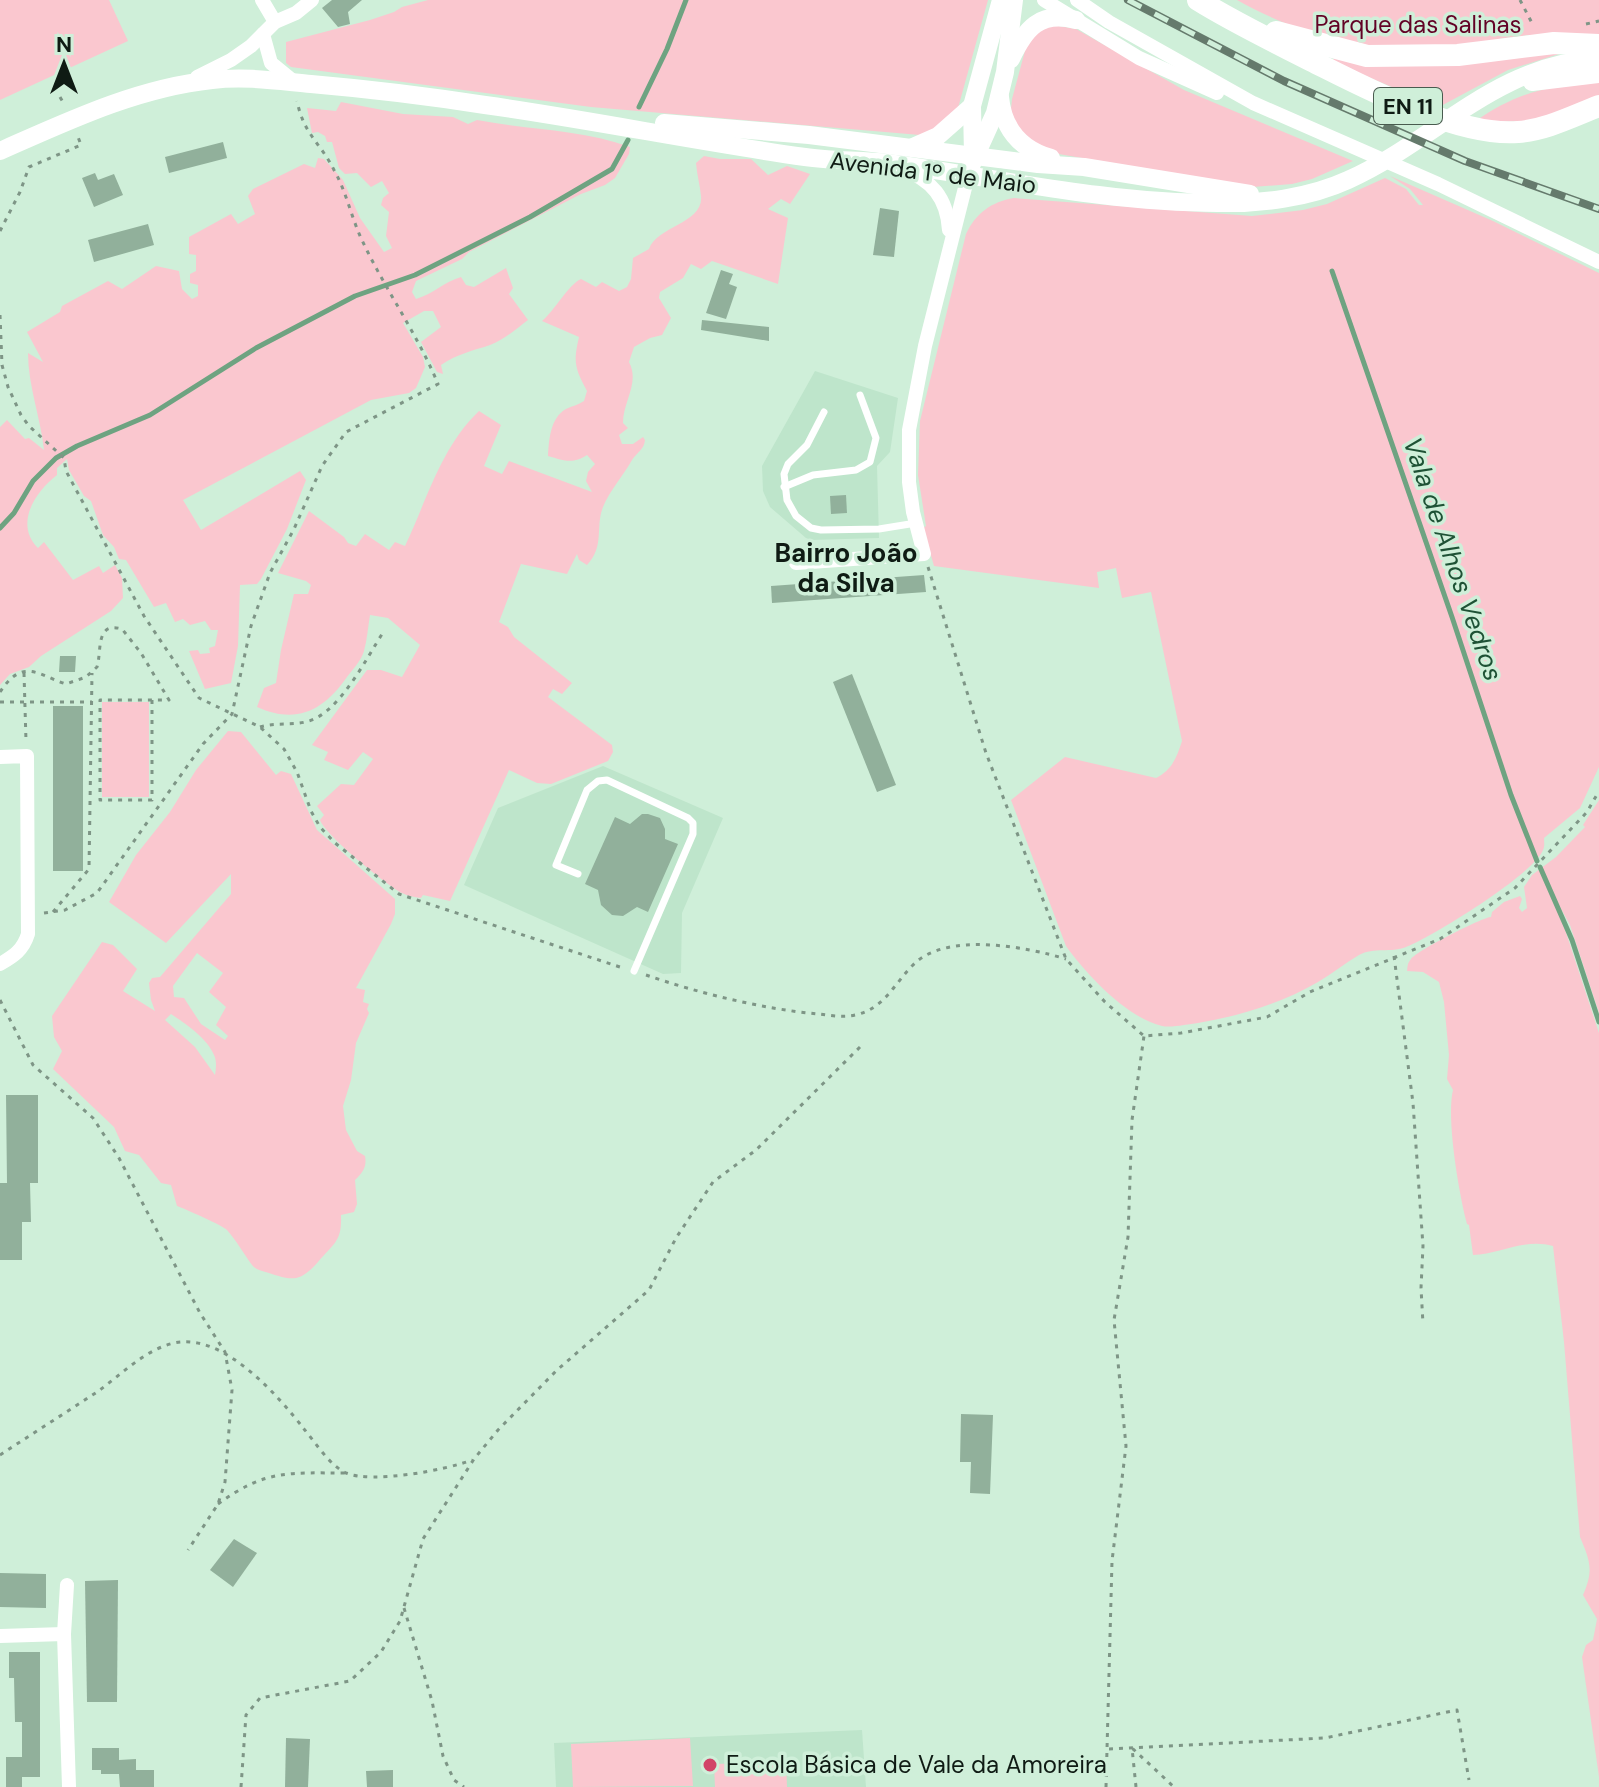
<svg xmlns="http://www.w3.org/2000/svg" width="1599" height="1787" viewBox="0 0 1599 1787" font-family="'DM Sans',sans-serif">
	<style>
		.built { fill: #bee5cb }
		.green { fill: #fac7cf; fill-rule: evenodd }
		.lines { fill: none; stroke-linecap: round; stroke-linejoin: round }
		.stream { stroke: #6ea381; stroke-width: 5 }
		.building { fill: #91b09b }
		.path { stroke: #7e9586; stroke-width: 3; stroke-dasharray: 4 6; stroke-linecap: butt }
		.service { stroke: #fff; stroke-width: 7 }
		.minor { stroke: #fff; stroke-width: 14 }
		.secondary { stroke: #fff; stroke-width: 18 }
		.primary { stroke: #fff; stroke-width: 22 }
		.rail-casing { stroke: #657a6c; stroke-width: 8 }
		.rail { stroke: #cfefd9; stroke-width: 5; stroke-dasharray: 15; stroke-linecap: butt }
		.poi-dot { fill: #d24368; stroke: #cfefd9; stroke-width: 3 }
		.labels { text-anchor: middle; stroke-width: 7; stroke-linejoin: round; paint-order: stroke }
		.shield { fill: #cfefd9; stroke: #495b4f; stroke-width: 2 }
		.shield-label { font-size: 22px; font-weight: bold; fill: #0f1b14 }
		.park-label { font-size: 24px; fill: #620225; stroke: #cfefd9 }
		.street-label { font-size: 24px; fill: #0f1b14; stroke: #cfefd9 }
		.poi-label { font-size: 24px; fill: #0f1b14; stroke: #cfefd9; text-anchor: start }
		.neighbourhood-label { font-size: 26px; font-weight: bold; fill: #0f1b14; stroke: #cfefd9 }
		.water-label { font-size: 26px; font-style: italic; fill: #1e5235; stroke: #cfefd9 }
	</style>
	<rect width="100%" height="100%" fill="#cfefd9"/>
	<!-- built -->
	<g class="built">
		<path d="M815,371L898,398L890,452L877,466L879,538L811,540L806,538L770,507L763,491L762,466Z"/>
		<path d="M603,766L723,818L682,913L681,973L663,974L464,885L498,808Z"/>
		<path d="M862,1730L866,1787H556L554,1743Z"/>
	</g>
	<!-- green -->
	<g class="green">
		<path d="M0,0H109L128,41L0,100Z"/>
		<path d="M428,0H988L958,108L947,123L920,135L591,107L291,67L286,63V42L370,20L394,12L402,7Z"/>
		<path d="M1237,0H1599V36C1577,35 1554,33 1532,35C1499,37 1468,46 1435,49C1365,54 1298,34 1237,0Z"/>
		<path d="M1053,25L1076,29L1184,90L1353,161L1312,179L1292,184L1252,187L1047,152L1016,128L1011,109L1012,99L1026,47L1037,32Z"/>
		<path d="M1562,53L1508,70L1439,107L1333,62L1334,56Z"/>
		<path d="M1599,81V97L1539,121L1474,122C1519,91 1546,87 1599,81Z"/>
		<path d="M341,102L403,114L453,117L468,124L477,120C528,130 581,129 630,147L629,154L615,178L605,185L581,194L469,252L462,259L416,281L412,292L416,299C433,294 444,282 461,277L466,285L474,287L506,268L513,288L509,294L528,320C516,329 504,340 490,345C472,351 457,354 441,365L443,374L437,372L421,342L441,327L433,311H424L403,323L423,357L425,367L416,388L409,393L371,400L183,500L201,530L300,471L306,480L287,529L261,579L257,584L240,585L238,646L231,683L205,689L189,651L198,650L200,654L210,653L209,648L215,646L218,630H211L205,621L190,625L183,619L175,622L166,603L154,607L126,560L119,559L114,547L103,535L91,501L84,496L69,470L67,459L57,468V475C35,492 14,524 38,548L44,542L73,580L99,566L103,573L115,565L122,578L123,598L111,611L41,656L29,667L10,674L0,685V427L7,420L25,439L29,438L44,450C41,419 28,386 28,353L43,362L27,332L60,312L62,306L108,281L122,289L156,266L179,271L182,289L192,299L198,296V285L190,283V274L196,271V255L189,254V237L231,214L238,224L255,214L248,196L253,189L304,164L315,168L318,158L324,159L343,180L360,218L384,252L392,248L386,236L389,212L381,205L383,198L389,193L382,181L371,187L357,173L345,174L339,168L332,142H327L325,136L318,132L312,133L307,108L336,111Z"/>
		<path d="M704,156L720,159H751L768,175L787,166L810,174L790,204L781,199L768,209L788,218L778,284L712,261L701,269L691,264L683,278L660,292L659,298L671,318L662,335L650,338L634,347L629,362C640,383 623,401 623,423L628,428L619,435L622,444H633L643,437L645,440C644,450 637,452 632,460C623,476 610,490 603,507C595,527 605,546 587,565L579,560L577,554L567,574L521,564L499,622L508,627L514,637L572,683L562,694L553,689L548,697L612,745L613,752L608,761L551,784L537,783L509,770L450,901L423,895L421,898C414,897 408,896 402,893C386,885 325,835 320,820L324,815L317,806L341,784L354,785L373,759L363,752L348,770L324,760L328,752L312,745L367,670H381L402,677L420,645L388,618L370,615C368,627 367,640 364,651C361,661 353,669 347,677C324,710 297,725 257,707L264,688L276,683L281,650L294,594H308L311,585L306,581L278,573L309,511L344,537L348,543L356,546L365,534L389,550L395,542L405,546C427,500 441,447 479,411L501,425L484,466L502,474L509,461L592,492L586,481L588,472L595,464L587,455C573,464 565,461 548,456C549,440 550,418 566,409C572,406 578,405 584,401L587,391C575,368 573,363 579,337L542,321C555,310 568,285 581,279L596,287L602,282L619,291L627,287L631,279L633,258L649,249C657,226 704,223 701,196C700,185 697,175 696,163Z"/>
		<path d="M1390,176L1493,221L1599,273V767L1580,808L1544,838C1544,842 1545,846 1543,850C1534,874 1432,937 1406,947C1391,953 1374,947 1359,955C1345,963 1332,974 1318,982C1282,1003 1240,1016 1198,1023C1188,1024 1172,1028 1162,1026C1127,1018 1086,974 1066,946L1011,800L1065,757L1156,778C1172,770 1177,757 1182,741L1151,592L1122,598L1116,568L1097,572L1099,588L934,566L923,528L926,526L918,475L920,421L966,234C976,213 991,202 1014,198L1252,216L1303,210L1327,204L1385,178L1406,189L1419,205H1423L1410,189Z"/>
		<rect x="102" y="702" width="47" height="95"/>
		<path d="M228,731L241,732L276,775L281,771L291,774L317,830L395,899V914L391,924L356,988L365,990L363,1002L369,1004L367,1009L369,1013L356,1043L351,1080L343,1106L346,1130L357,1151L365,1156C367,1167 363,1172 355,1180L357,1204L354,1212L341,1215C342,1242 334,1243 318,1262C300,1282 293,1281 269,1273C262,1271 256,1270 252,1265C244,1254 236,1240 227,1230C224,1226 183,1208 177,1206L171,1185L161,1183L139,1155L125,1151L114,1127L53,1069L62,1051L54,1037L52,1016L102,942L113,945L137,969L123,991L155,1011L151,1000L149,983L152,978L160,977L231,894V874L166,943L109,902L136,855L170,812L196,770ZM197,953L223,973L209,992L226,1007L216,1025L228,1036L225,1040L201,1024L184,998L174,997L173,986ZM171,1014C186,1024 207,1038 214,1055C217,1061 216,1069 215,1075L195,1047L165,1020Z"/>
		<path d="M1599,800V1013L1570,925L1554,896L1599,1033V1777L1582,1657L1586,1645L1593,1640L1597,1619L1583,1595C1594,1570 1590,1561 1580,1537L1564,1342L1553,1246C1525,1238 1500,1254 1473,1255L1469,1225L1467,1224C1459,1194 1446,1118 1453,1090L1447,1079L1449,1055L1444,1002L1439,982L1423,972L1407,971C1408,965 1407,964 1411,959C1418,950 1483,917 1491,917L1492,912L1504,902L1520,896L1522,899L1519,908L1522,912L1527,908L1524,887L1532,875L1556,857L1585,827L1583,825Z"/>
		<path d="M690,1738L693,1786L573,1787L571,1744Z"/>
		<path d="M786,1762L787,1787H715L714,1764Z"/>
	</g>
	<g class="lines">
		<!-- stream -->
		<g class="stream">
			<path d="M639,107L667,49L686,0"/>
			<path d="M1332,271L1452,617L1511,795L1537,861"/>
			<path d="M0,528L14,513L33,481L56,458L77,446L150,415L256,348L355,296L415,275L530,217L612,169L628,140"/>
			<path d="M1540,867L1572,940L1599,1022"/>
		</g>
	</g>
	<!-- building -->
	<g class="building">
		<path d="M332,0H362L348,12L350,24L338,27L322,8Z"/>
		<path d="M223,142L227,158L169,173L165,157Z"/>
		<path d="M95,173L98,180L114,174L123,195L94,207L82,178Z"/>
		<path d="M880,208L899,211L894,257L873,255Z"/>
		<path d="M148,224L154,245L94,262L88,240Z"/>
		<path d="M721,270L733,274L729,284L737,287L726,319L706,313Z"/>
		<path d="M702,320L769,327V341L701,330Z"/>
		<path d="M846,495L847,513L831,514L830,496Z"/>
		<path d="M924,575L926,592L772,603L771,586Z"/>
		<path d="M60,656H76L75,672H59Z"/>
		<path d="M852,674L896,785L877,792L833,682Z"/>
		<rect x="53" y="706" width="30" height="165"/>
		<path d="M642,814H648L660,818L665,829V839L678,844L648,912L637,907L623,916L612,915L601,905L598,890L585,884L615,817L630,824Z"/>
		<path d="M6,1095H38V1183H30L31,1222H22V1260H0V1183H7Z"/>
		<path d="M961,1414L993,1415L990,1494L970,1493L971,1462H960Z"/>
		<path d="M234,1539L257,1553L233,1587L210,1570Z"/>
		<path d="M0,1573L46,1574V1608L0,1607Z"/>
		<path d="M118,1580L117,1702H87L85,1581Z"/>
		<path d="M9,1652H40V1777H22V1787H6V1757H22V1722H15L14,1678H9Z"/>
		<path d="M286,1738L310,1739L308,1787H285Z"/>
		<path d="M92,1748H119V1760L136,1759V1770H154V1787H120L119,1774H101V1770H92Z"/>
		<path d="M393,1770V1787H367L366,1771Z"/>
	</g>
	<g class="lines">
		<!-- path -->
		<g class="path">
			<path d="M1520,0L1533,25"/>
			<path d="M1586,24L1599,21"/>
			<path d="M60,97L64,104"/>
			<path d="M0,231L20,192L29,167L81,145L78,137"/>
			<path d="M0,315L2,365L8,387L21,415L29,426L64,458L66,471L144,616L199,698L260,727L284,749L297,772L311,811L320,827L335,843L399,894L623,968"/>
			<path d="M928,567L986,753L1066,959L1105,1002L1144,1036L1181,1033L1267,1017L1310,992L1440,939L1515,888L1587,812L1599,791"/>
			<path d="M24,673L26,741"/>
			<path d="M0,692C23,657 38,675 66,684L86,677L97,667C102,651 95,621 122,629L141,653L169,700H100V800H152V700"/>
			<path d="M0,702H92"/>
			<path d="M260,727C276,722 293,726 309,721C340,712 367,657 384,631"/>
			<path d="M53,912L89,869L92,673"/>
			<path d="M44,913L65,910L97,893L203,744L232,714L251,626L270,573L294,529L322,466L346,432L438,384C417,333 384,288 361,238C351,216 346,191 334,170C320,142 304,135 297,101"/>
			<path d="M1394,956L1413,1103L1423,1246L1421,1288L1423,1324"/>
			<path d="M646,975C698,993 763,1009 818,1014C830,1015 843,1018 855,1015C884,1009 894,984 913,965C946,931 1027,947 1066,959"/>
			<path d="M0,1000L33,1065L93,1118L119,1158L200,1313L225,1352L232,1390L225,1482L218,1504L188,1550"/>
			<path d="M0,1455C32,1434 65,1413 97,1392C121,1375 144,1350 174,1343C222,1332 277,1394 304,1429C316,1443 329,1465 346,1473C372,1484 446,1470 472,1460"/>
			<path d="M218,1504C266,1469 289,1473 346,1473"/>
			<path d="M404,1608L432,1701L443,1756L454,1780L464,1787"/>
			<path d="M1109,1749L1325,1738L1457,1710L1469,1780"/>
			<path d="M241,1787L246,1715L260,1698L350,1681L381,1652L400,1621L423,1539L474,1459L498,1430L556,1371L649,1290L676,1238L713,1182L756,1150L860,1047"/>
			<path d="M1106,1787L1112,1561L1126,1446L1114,1320L1128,1237L1132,1120L1144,1036"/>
			<path d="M1136,1787L1132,1748L1174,1787"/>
		</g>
		<!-- service -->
		<g class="service">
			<path d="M824,412L807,445L788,464L784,474L787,500L796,516L811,528L821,530L879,529L916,523"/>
			<path d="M784,487L813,475L856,470L870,462L876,438L860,395"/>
			<path d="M578,874L556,865L587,790L598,781L607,780L688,818L693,823V834L634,971"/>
		</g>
		<!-- minor -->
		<g class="minor">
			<path d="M262,0L275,22"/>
			<path d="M1044,0L1139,58L1217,93"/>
			<path d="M1077,0L1109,22L1253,103L1438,184L1599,262"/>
			<path d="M263,34L271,63L293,81"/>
			<path d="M197,77L231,60L251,46L275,22L296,13L312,0"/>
			<path d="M902,169C932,180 947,198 949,230"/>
			<path d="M796,563L924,554L913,512L909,482V430L925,346L968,176"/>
			<path d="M0,757L27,756L28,934C23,950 14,956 0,964"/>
			<path d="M64,1634L67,1585"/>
			<path d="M0,1636L64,1634L69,1787"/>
		</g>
		<!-- secondary -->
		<g class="secondary">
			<path d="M1011,59C1025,29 1040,10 1076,20"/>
			<path d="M1532,82L1599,74"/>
			<path d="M1000,97C1003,129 1020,149 1051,158"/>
			<path d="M664,123L809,135L1038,164L1084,167L1250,194"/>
			<path d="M913,147L938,136L972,106"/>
			<path d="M0,151C68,121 137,88 212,80C245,76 278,81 311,84C369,89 427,96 485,105C592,120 698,142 805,157C832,161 860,160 888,163C997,178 1107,203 1218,203C1260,204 1309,198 1348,180C1435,141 1497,63 1599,59"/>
			<path d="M973,155L972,106L1001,0"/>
			<path d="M971,166L995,113L1005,72L1014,0"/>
		</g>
		<!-- primary -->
		<g class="primary">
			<path d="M1198,0C1235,23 1273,41 1312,61C1364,87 1458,137 1518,132C1546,130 1573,116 1599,106"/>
			<path d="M1276,32L1367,56L1458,55L1554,43L1599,45"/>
		</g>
		<!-- rail casing -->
		<g class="rail-casing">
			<path id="rail" d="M1128,0L1284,81L1465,161L1599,209"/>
		</g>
		<!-- rail -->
		<use href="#rail" class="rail"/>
	</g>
	<!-- markers -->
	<circle class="poi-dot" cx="710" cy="1765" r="8"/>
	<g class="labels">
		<!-- shield labels -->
		<rect class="shield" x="1374" y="88" width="68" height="36" rx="6"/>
		<g class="shield-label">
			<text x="1408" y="114">EN 11</text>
		</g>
		<!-- park labels -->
		<g class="park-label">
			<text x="1418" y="33">Parque das Salinas</text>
		</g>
		<!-- street labels -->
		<g class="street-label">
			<text transform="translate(933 173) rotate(7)" y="8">Avenida 1º de Maio</text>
		</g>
		<!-- poi labels -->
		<g class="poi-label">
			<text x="726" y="1773">Escola Básica de Vale da Amoreira</text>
		</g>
		<!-- neighbourhood labels -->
		<g class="neighbourhood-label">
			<text x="846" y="562">Bairro João<tspan x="846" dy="30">da Silva</tspan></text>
		</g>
		<!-- water labels -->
		<g class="water-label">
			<text transform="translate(1453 559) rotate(71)" y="9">Vala de Alhos Vedros</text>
		</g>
	</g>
	<!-- north arrow -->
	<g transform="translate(64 64)" stroke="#cfefd9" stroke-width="6" paint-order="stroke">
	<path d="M0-6L14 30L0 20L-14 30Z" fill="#0f1b14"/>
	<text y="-12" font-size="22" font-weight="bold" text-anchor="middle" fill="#0f1b14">N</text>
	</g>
</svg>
